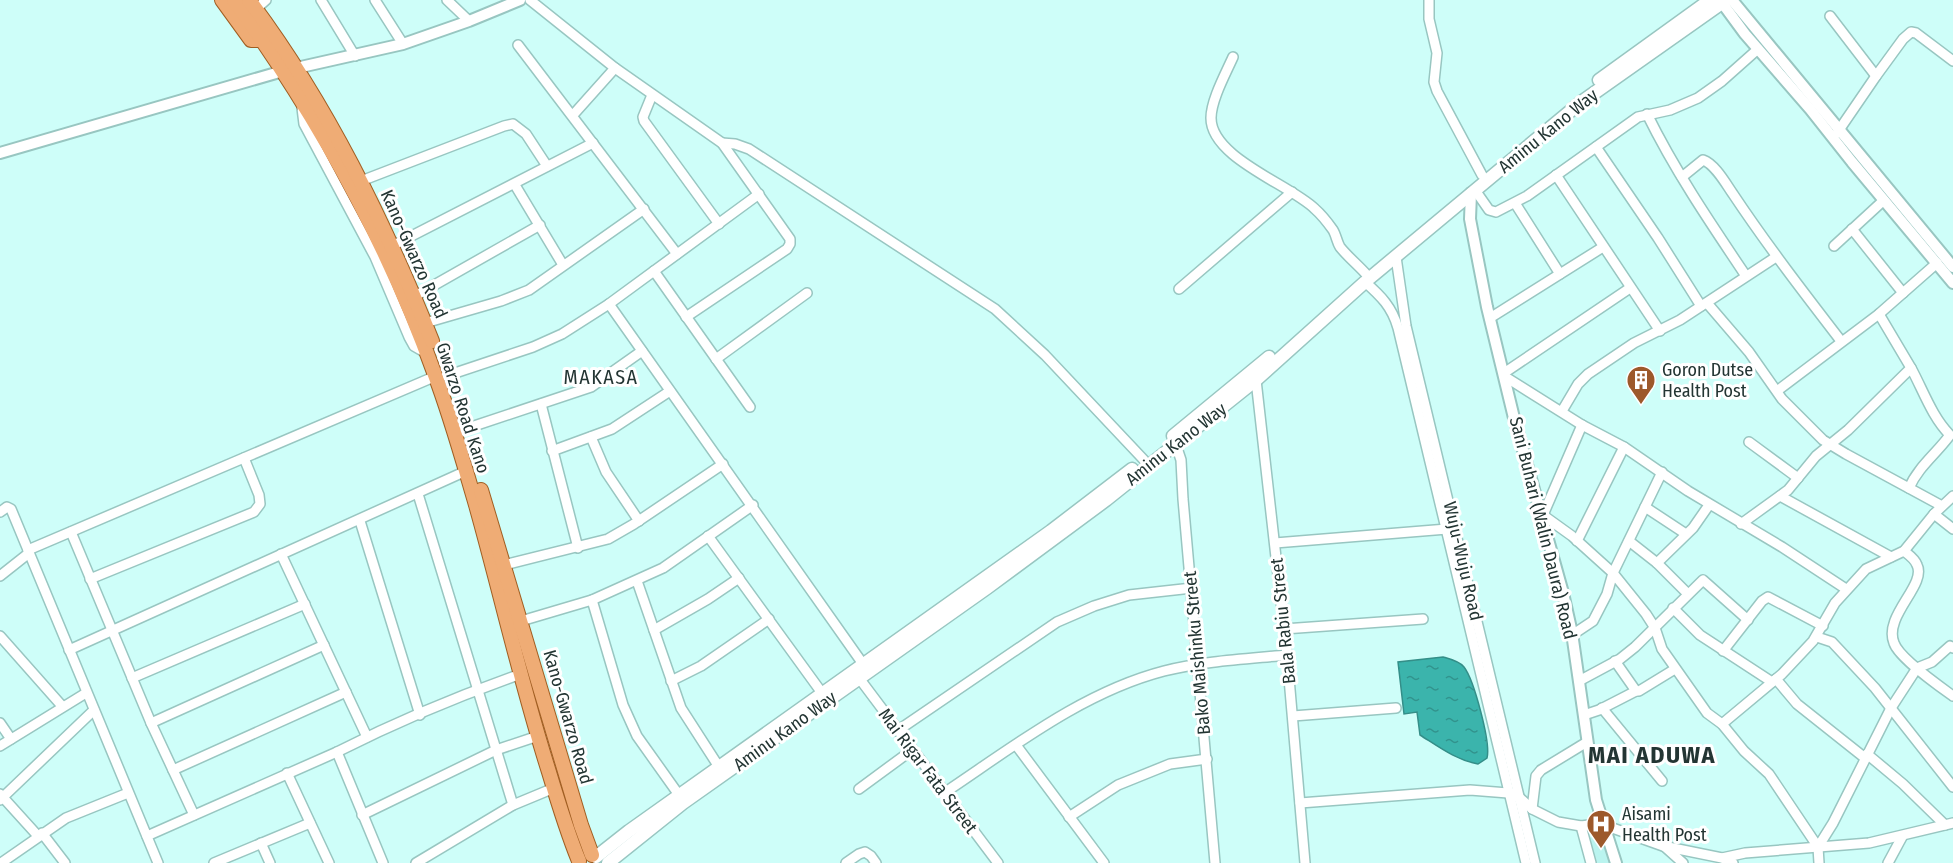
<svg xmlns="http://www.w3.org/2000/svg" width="1953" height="863" viewBox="0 0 1953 863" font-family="'Fira Sans Condensed',sans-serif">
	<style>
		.built { fill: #baf4ef }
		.water { fill: url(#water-ripples); stroke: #348e88; stroke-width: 1.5 }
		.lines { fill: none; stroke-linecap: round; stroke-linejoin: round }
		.minor-casing { stroke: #98c6c1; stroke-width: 12 }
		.tertiary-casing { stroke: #98c6c1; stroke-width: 14 }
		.secondary-casing { stroke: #98c6c1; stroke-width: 15 }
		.primary-casing { stroke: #a05e22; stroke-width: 16 }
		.minor { stroke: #fff; stroke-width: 9 }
		.tertiary { stroke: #fff; stroke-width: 10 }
		.secondary { stroke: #fff; stroke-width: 12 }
		.primary { stroke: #efac75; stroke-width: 14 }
		.labels { text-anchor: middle; stroke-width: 6; stroke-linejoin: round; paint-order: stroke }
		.street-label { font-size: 18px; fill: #233533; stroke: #fff }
		.poi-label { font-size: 18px; fill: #233533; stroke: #fff; text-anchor: start }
		.neighbourhood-label { font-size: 20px; letter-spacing: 1.5px; fill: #233533; stroke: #fff }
		.district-label { font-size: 24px; font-weight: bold; letter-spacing: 1.5px; fill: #233533; stroke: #fff }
	</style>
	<defs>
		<pattern id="water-ripples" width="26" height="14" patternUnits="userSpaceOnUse" patternTransform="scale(1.5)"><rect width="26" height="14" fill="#3bb4ac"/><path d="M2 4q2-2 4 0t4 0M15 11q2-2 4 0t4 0" fill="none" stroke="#31938d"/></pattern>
	</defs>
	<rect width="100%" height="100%" fill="#cefef9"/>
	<!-- built -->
	<path class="built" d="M1605,835L1614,863H1595L1588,838Z"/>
	<!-- water -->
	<path class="water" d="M1443,657C1450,659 1459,661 1464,667C1474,680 1491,743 1487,758L1478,764C1456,760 1439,747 1420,735L1417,712L1404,714L1398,662Z"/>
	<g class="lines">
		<!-- minor casing -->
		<g class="minor-casing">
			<g id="minor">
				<path d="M321,0L355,56"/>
				<path d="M375,0L403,44"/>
				<path d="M447,0L469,21"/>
				<path d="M530,0L615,68L722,143L790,239V244L787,249L686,317"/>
				<path d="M1429,0V19L1437,53L1434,82L1437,91L1482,175"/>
				<path d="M256,9L266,0"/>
				<path d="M1830,16L1876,76"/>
				<path d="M518,45L677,254"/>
				<path d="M1233,57C1226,73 1211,100 1211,118C1211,158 1291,185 1315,209C1322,215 1328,223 1333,230C1336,235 1337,242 1340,247C1348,257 1358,265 1366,274"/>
				<path d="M652,95L643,117L644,121L719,224"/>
				<path d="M302,108L304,124L375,257L409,337L414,346L428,354"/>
				<path d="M1647,114C1675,171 1711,224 1746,276"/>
				<path d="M573,115L615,68"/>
				<path d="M1837,133L1876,76L1903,39L1911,32L1916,33L1953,61"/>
				<path d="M722,143L735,144L749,149L995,309L1045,355L1144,460"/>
				<path d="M1596,147L1658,238L1701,306"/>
				<path d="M1556,175L1660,331"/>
				<path d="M1682,177L1703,160C1715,164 1726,184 1733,194C1767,245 1804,293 1841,341"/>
				<path d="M361,181L504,126L513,124L526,134L547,166"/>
				<path d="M515,185L563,265"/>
				<path d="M1475,190L1489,210L1496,212L1527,196L1638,117L1670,110L1698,98L1722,81L1758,49"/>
				<path d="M1515,203L1560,274"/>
				<path d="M1852,229L1903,293"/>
				<path d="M392,246L593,143"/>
				<path d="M1834,246L1884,200"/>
				<path d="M1396,257L1406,326L1535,863"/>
				<path d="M654,271L750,407"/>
				<path d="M1365,282C1381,296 1392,307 1398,328L1526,863"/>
				<path d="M1179,289L1292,192"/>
				<path d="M415,296L540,225"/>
				<path d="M1707,303L1749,352L1782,399L1823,440L1846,454L1942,506"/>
				<path d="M609,304L863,664"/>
				<path d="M1490,318L1603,247"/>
				<path d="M425,323L501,301L529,290L644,209"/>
				<path d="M716,359L807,293"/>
				<path d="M1504,373L1630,288"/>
				<path d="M446,376L533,347L562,334L609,304L759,194"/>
				<path d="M1504,376L1582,425L1624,447L1688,491L1782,547L1846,589"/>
				<path d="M1256,380L1287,655L1305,863"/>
				<path d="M1777,391L1879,314L1937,263"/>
				<path d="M541,404L578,548"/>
				<path d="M1562,411L1578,384L1588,374L1634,343L1680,320L1776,257"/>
				<path d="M462,430L591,387L642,351"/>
				<path d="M591,437L606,472L639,521"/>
				<path d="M1749,442L1798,478"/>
				<path d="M1176,445L1181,460L1183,499L1215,863"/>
				<path d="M552,451L612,429L670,391"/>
				<path d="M1909,488C1918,467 1937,453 1950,435C1932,417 1923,390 1911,368"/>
				<path d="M418,494L513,805"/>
				<path d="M1780,496L1891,557"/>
				<path d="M1645,507L1686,534"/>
				<path d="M0,512L7,507L11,509L158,863"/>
				<path d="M1540,513L1572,536L1613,573L1646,614L1655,628L1662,649L1707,713L1722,724L1744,751L1769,774L1818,847"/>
				<path d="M1934,514L1953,529"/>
				<path d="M1543,515L1582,425"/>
				<path d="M360,521L420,715"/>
				<path d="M1741,524L1788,490L1816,456L1848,430L1911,368L1879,314"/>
				<path d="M71,532L151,723L194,815"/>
				<path d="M708,536L822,693"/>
				<path d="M1577,541L1624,447"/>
				<path d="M1629,541L1657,563L1688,594"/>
				<path d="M1275,543L1447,529"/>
				<path d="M28,550L436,376"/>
				<path d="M1904,551C1909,555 1915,559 1917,565C1927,585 1883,616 1894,643C1899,658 1939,686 1953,696"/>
				<path d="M281,554L367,737"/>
				<path d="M1657,563L1693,528L1709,505"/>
				<path d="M504,565L608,539L634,524L723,464"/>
				<path d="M0,576L29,553"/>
				<path d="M90,579L254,512L260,504L259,495L244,458"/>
				<path d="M637,581L681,708L719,767"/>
				<path d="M592,600L623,705L637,736L679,795"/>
				<path d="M1673,608L1700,635L1772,682"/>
				<path d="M521,621L592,600L663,568L753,505"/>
				<path d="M1284,629L1423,619"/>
				<path d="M654,630L708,599L739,578"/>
				<path d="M1572,635L1593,621L1607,594L1613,573L1662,472"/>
				<path d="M0,636L62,706"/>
				<path d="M1817,637L1832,642L1875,688L1953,787"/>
				<path d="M69,650L466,471"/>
				<path d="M1723,651L1762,601L1768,597L1823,626"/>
				<path d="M1615,661L1636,691H1639L1675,669"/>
				<path d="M132,678L305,604"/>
				<path d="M859,678L998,863"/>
				<path d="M1776,679L1797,704L1865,758"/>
				<path d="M671,681L701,666L769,619"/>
				<path d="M1579,681L1620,659L1635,647L1703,580L1748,620"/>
				<path d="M1602,708L1662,781"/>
				<path d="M1584,715L1599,710L1636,691"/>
				<path d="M1293,716L1396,708"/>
				<path d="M0,723L11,739"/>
				<path d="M151,723L324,645"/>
				<path d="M1722,724L1782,674L1813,641L1835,603L1866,569L1904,551L1934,514L1953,496"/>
				<path d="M897,731L1057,622L1094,606L1129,595L1192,588"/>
				<path d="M1016,745L1104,863"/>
				<path d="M0,746L86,693"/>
				<path d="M337,752L383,863"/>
				<path d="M1867,754L1903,784L1945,825"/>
				<path d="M173,770L346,692"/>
				<path d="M287,773L329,863"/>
				<path d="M859,789L912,750"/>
				<path d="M944,793C1013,747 1083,692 1164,671C1204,661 1246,659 1287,655"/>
				<path d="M0,794L38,836"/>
				<path d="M0,800L94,710"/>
				<path d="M1300,803L1470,790L1508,793L1520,798L1532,809L1558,822L1581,826L1604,823"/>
				<path d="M1532,809L1536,776L1541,770L1587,742"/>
				<path d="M362,815L496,750L538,736"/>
				<path d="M1069,817L1118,785L1170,764L1207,759"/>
				<path d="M1604,825L1663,846L1722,858L1733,863"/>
				<path d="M1581,826L1591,863"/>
				<path d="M42,833L65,863"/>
				<path d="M147,836L337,752C396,722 458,696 521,674"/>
				<path d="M261,843L270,863"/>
				<path d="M1665,847L1683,863"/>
				<path d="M1722,858L1745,853L1869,843L1953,823"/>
				<path d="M1,863L66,818L128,793"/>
				<path d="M214,863L310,823"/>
				<path d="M416,863L513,805L554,788"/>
				<path d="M846,863L859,854L865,852L871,856L876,863"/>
				<path d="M1819,863L1818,847L1833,823L1891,708L1917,668L1932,662L1950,646L1953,648"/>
				<path d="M1888,863L1902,837"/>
			</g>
		</g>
		<!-- tertiary casing -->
		<g class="tertiary-casing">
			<g id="tertiary">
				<path d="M1720,0L1745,34L1810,109L1852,162L1953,283"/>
				<path d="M1732,0L1953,267"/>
				<path d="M0,153L283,71L403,44L469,21L520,0"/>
				<path d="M1471,193L1470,219L1487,307L1514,418L1563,593L1572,633L1596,800L1616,863"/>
			</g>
		</g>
		<!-- secondary casing -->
		<g class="secondary-casing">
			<g id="secondary">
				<path d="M1599,80L1710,0"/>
				<path d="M1173,436L1269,357"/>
				<path d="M596,857L629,831L1051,531L1132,469"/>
				<path d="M608,863L683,803L987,588L1106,500L1256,380L1365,282L1580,103L1726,0"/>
			</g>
		</g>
		<!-- primary casing -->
		<g class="primary-casing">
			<g id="primary">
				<path d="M222,0L251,40H263"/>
				<path d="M234,0C317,115 387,241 435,375C451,417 463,461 476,505C501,594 521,684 549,772C558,802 567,832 579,861"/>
				<path d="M249,0C327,104 384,221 432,341"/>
				<path d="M481,490L581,825L592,855"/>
			</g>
		</g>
		<!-- minor -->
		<use href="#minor" class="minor"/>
		<!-- tertiary -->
		<use href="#tertiary" class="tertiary"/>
		<!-- secondary -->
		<use href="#secondary" class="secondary"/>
		<!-- primary -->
		<use href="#primary" class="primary"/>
	</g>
	<!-- icons -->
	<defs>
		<g id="building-pin" transform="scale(1.5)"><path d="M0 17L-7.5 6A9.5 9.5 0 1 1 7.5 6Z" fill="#9d592b" stroke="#fff"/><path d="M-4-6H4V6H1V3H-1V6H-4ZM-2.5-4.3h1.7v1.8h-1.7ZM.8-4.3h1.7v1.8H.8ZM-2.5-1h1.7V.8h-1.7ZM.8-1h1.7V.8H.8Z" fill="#fff"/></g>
		<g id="hospital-pin" transform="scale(1.5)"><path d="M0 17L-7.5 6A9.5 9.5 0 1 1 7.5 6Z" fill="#9d592b" stroke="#fff"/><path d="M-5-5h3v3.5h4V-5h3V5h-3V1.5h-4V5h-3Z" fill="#fff"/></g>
	</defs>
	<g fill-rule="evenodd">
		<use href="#building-pin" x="1641" y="380"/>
		<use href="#hospital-pin" x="1601" y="824"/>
	</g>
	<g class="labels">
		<!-- street labels -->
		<g class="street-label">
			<text transform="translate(1548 131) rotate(-39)" y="6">Aminu Kano Way</text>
			<text transform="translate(414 254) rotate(66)" y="6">Kano-Gwarzo Road</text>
			<text transform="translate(463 408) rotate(72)" y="6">Gwarzo Road Kano</text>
			<text transform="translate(1176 444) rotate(-38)" y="6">Aminu Kano Way</text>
			<text transform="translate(1543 528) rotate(76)" y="6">Sani Buhari (Walin Daura) Road</text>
			<text transform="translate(1463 561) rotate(77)" y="6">Wuju-Wuju Road</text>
			<text transform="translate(1283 621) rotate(-96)" y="6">Bala Rabiu Street</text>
			<text transform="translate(1197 653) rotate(-95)" y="6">Bako Maishinku Street</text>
			<text transform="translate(568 717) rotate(74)" y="6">Kano-Gwarzo Road</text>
			<text transform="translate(785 731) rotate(-36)" y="6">Aminu Kano Way</text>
			<text transform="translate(928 771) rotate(53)" y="6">Mai Rigar Fata Street</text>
		</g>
		<!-- poi labels -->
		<g class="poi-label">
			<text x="1662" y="376">Goron Dutse<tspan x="1662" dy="21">Health Post</tspan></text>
			<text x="1622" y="820">Aisami<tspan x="1622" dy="21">Health Post</tspan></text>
		</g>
		<!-- neighbourhood labels -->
		<g class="neighbourhood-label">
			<text x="601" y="384">MAKASA</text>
		</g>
		<!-- district labels -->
		<g class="district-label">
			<text x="1652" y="763">MAI ADUWA</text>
		</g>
	</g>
</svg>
